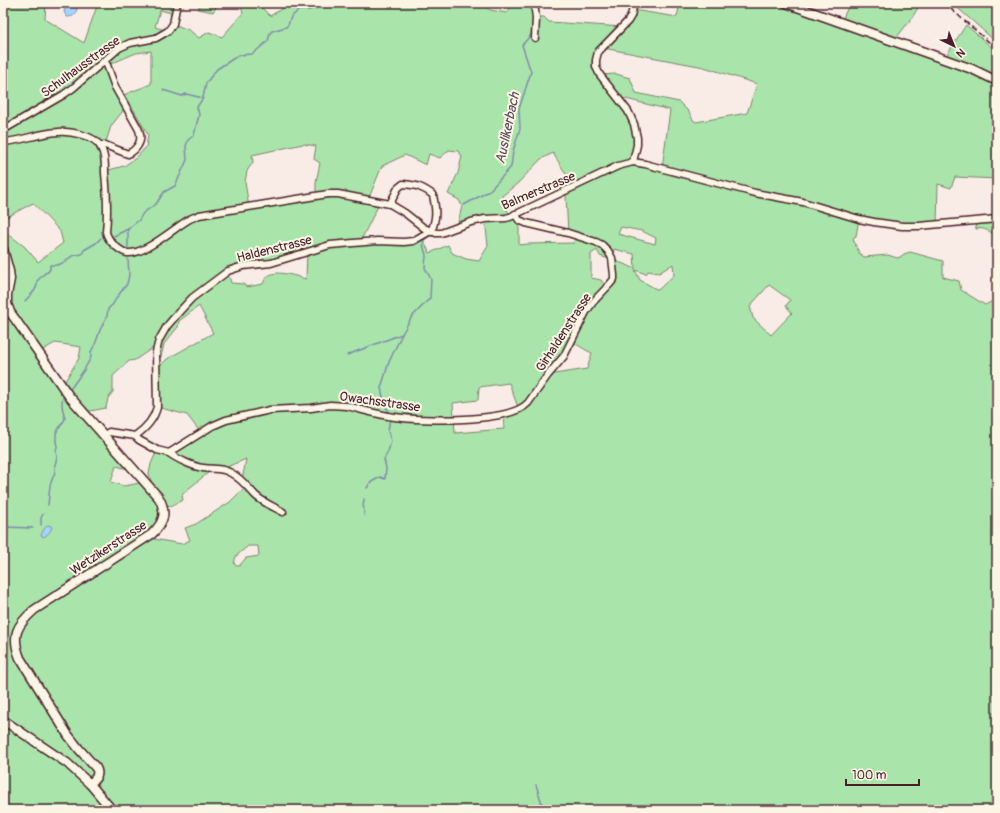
<svg xmlns="http://www.w3.org/2000/svg" width="1000" height="813" viewBox="0 0 1000 813" font-family="Pangolin,sans-serif">
	<style>
		.green { fill: #a9e5aa; stroke: #7a826a; fill-rule: evenodd }
		.water { fill: #a3d3ff; stroke: #7f8baa }
		.lines { fill: none; stroke-linecap: round; stroke-linejoin: round }
		.stream { stroke: #7f8baa; stroke-width: 1.5 }
		.street-casing { stroke: #4a1f2b; stroke-width: 9 }
		.secondary-casing { stroke: #4a1f2b; stroke-width: 11 }
		.street { stroke: #fcf5e5; stroke-width: 6 }
		.secondary { stroke: #fcf5e5; stroke-width: 8 }
		.rail { stroke: #4a1f2b; stroke-width: 1.5; stroke-dasharray: 6 3; stroke-linecap: butt }
		.labels { text-anchor: middle; stroke-width: 4; stroke-linejoin: round; paint-order: stroke }
		.street-label { font-size: 13px; fill: #4a1f2b; stroke: #fcf5e5 }
		.water-label { font-size: 14px; font-style: italic; fill: #604c60; stroke: #fcf5e5 }
	</style>
	<rect width="100%" height="100%" fill="#f9ece7"/>
	<filter id="ink" filterUnits="userSpaceOnUse"><feTurbulence type="fractalNoise" baseFrequency=".025" numOctaves="2"/><feDisplacementMap in="SourceGraphic" scale="8" xChannelSelector="R" yChannelSelector="G"/><feConvolveMatrix kernelMatrix="1 2 1 2 8 2 1 2 1" color-interpolation-filters="sRGB"/></filter>
	<g filter="url(#ink)">
		<!-- green -->
		<g class="green">
			<path d="M3,3H46L45,19L84,43L98,3H177L175,14L160,10L155,27L168,31L173,24L189,30L199,38L209,32L222,37L243,13L241,7L236,3H264L262,8L270,16L291,3H481L490,10L507,13L513,3H534L536,17H544L549,22L623,27L633,10L677,17L680,3H792L841,22L850,3H921L911,19L894,41L944,59L966,25L997,52V179L955,177L951,188L938,184L937,224L919,226L859,219L856,236L854,237L853,239L859,253L864,257L888,255L897,258L900,257L904,254L910,252L943,261V277L959,281L961,290L985,305L991,302L997,295V810H3V304H7L10,279L3,249V233H7L25,247L38,262L63,243L60,231L33,203L3,219ZM603,48L704,67L757,84L747,113L696,122L693,120L689,112L679,102L636,93L630,78L616,74L600,75L596,60ZM151,51V84L121,96L108,65L136,53ZM618,97L670,110L662,168L633,162L637,138L628,111ZM131,105L148,135L146,147L136,158L124,166L105,171L101,146L105,145L111,126L126,107ZM303,144L316,146L314,159L320,163L316,182V196L249,207L245,182L247,171L253,162L252,155ZM449,150L458,151L462,156L458,173L448,194L459,200L462,206L457,227L485,219L488,246L479,261L466,259L452,253L448,245L430,253L421,237L404,242H360L380,202L368,200L382,166L405,155L426,165L429,154L440,158ZM553,153L574,187L564,192L566,196L568,233L575,235L574,243L528,244L519,245V220L510,217L502,196L518,183L541,159ZM621,227L642,231L656,238L655,244L618,234ZM614,249L634,254L635,269L629,266L616,261L613,264L614,279L607,288L601,280L591,278V254L597,250L600,256L609,259L613,258ZM307,252L306,279C295,276 274,268 266,278C264,280 264,282 263,284L247,287L243,284L231,283L228,272ZM673,264L674,275L658,290L640,280L635,270L646,274L648,271L659,273ZM769,285L790,300L786,306L792,313L771,335L753,318L750,306ZM199,306L213,333L167,359L159,367L157,407L187,415L201,433L165,453L157,450L151,464L149,474L153,487L145,482L124,486L111,482L116,466L136,471L85,412L106,408L108,398L113,392V376L129,361L135,360L151,349L156,347L159,359L161,357L164,344L178,327L179,321ZM571,341L586,350L592,353L587,369L548,375ZM55,343L81,347L79,358L62,386L39,352ZM509,383L519,410L503,414L504,429L455,433L453,403L478,400L479,387ZM246,459L242,481L248,486L237,495L230,502L196,524L185,528L190,540L182,544L148,538L163,517L162,504L171,506L183,500L182,495L187,490L214,468L222,469ZM248,546H258L259,556L246,558L239,566H236L234,563L236,556Z"/>
			<path d="M202,3H219L213,12L198,9Z"/>
			<path d="M952,3H997V43L995,41Z"/>
			<path d="M997,219V237C991,232 984,227 976,229L975,223Z"/>
		</g>
		<!-- water -->
		<g class="water">
			<path d="M69,3L76,5L77,7C77,14 74,17 67,17L64,12L66,6Z"/>
			<path d="M49,525L52,527C51,531 47,536 43,537L41,535C43,531 45,526 49,525Z"/>
		</g>
		<g class="lines">
			<!-- stream -->
			<g class="stream">
				<path d="M163,90L182,96L186,94L203,98"/>
				<path d="M464,205L489,191L511,167L513,151L520,129L519,109L531,72L522,45L531,35L533,16"/>
				<path d="M114,236L128,229"/>
				<path d="M128,247V229L139,220L143,213L156,204L164,192L175,186L187,160L186,146L188,140L194,135L199,115L197,107L203,98L206,83L217,69L239,55L252,54L256,51L268,41L270,33L272,31L286,27L288,25L291,17L299,10H309L319,7L321,3"/>
				<path d="M25,301C31,294 38,290 37,281L45,273L48,272L50,269V265H57L63,263L72,256L82,254L84,250L96,243L101,238"/>
				<path d="M347,355L402,334"/>
				<path d="M71,388L84,370L91,357V352L96,342L100,330L107,316L108,309L113,304L117,297L127,284L129,275L128,259"/>
				<path d="M390,413L385,406L381,388L389,362L402,334L411,318L430,298L431,279L425,268L426,255L423,245L424,240L428,237"/>
				<path d="M367,488L370,483L380,477L385,479L386,468L384,459L388,452L391,441L388,431L390,419"/>
				<path d="M364,499V502L363,504L364,510V515"/>
				<path d="M48,505L50,485L55,472V465L57,457L56,452L57,446L56,442V433L65,419C63,410 60,403 64,395"/>
				<path d="M41,525V518L43,514"/>
				<path d="M3,527L33,528"/>
				<path d="M536,785L544,810"/>
			</g>
			<!-- street casing -->
			<g class="street-casing">
				<g id="street">
					<path d="M534,3L536,18L535,38"/>
					<path d="M3,130L63,95L73,88L119,48L130,43L156,38L168,31L173,24L177,3"/>
					<path d="M3,142C22,141 39,133 58,132C69,131 94,135 100,146C105,154 105,164 105,173C107,193 108,212 106,232C107,237 110,241 114,245C118,248 122,252 127,253C144,255 173,229 188,220C191,218 195,217 199,215L328,194H338L390,204L405,213L424,228L436,233H441L471,222L485,219L506,218L510,217L618,166L633,162L645,164L755,193L803,202L859,219L874,222L902,226H919L997,219"/>
					<path d="M100,146L105,145L128,154C135,151 142,143 140,134C140,132 139,130 138,128L115,87L107,65L104,61"/>
					<path d="M633,162L637,145V138L634,124L628,111L600,75L596,67V60L598,52L628,21L631,16L634,3"/>
					<path d="M390,204L398,188L403,184C416,185 423,187 433,195C436,210 437,217 431,232"/>
					<path d="M3,279H10"/>
					<path d="M104,435L109,432L135,436L139,440L157,450L169,453L212,426L226,420L270,410L311,408L330,405L347,406C363,410 379,415 395,417C421,421 510,423 528,403L548,375L564,356L586,312L593,302L610,284L614,279V275L612,258L608,251L602,245L596,242L568,233L526,223L519,220L515,214"/>
					<path d="M135,436C145,429 154,420 157,407L156,352L159,340L167,326L179,312L192,298L228,271L243,266L271,263L330,245L377,241L404,242L413,241L427,233L429,231"/>
					<path d="M169,453C177,459 194,467 203,468C215,470 220,467 231,473C242,479 247,487 256,496C264,503 274,507 283,512"/>
				</g>
			</g>
			<!-- secondary casing -->
			<g class="secondary-casing">
				<g id="secondary">
					<path d="M786,3L972,69L997,81"/>
					<path d="M3,249L9,271L10,279L7,295V304L10,312L15,319L69,396L159,498C167,513 164,522 152,534L34,610C17,625 11,635 20,658L68,735L79,749L96,768C100,775 95,779 90,784"/>
					<path d="M3,720L67,763L90,784L112,810"/>
				</g>
			</g>
			<!-- street -->
			<use href="#street" class="street"/>
			<!-- secondary -->
			<use href="#secondary" class="secondary"/>
			<!-- rail -->
			<path class="rail" d="M944,3L997,49"/>
		</g>
	</g>
	<g class="labels">
		<!-- street labels -->
		<g class="street-label">
			<text transform="translate(80 66) rotate(-36)" y="5">Schulhausstrasse</text>
			<text transform="translate(538 190) rotate(-23)" y="5">Balmerstrasse</text>
			<text transform="translate(274 248) rotate(-14)" y="5">Haldenstrasse</text>
			<text transform="translate(563 332) rotate(-57)" y="5">Girhaldenstrasse</text>
			<text transform="translate(380 401) rotate(8)" y="5">Owachsstrasse</text>
			<text transform="translate(108 547) rotate(-33)" y="5">Wetzikerstrasse</text>
		</g>
		<!-- water labels -->
		<g class="water-label">
			<text transform="translate(507 128) rotate(-78)" y="5">Auslikerbach</text>
		</g>
	</g>
	<!-- margin -->
	<rect width="1000" height="813" fill="none" stroke="#fcf5e5" stroke-width="16"/>
	<rect x="8" y="8" width="984" height="797" fill="none" stroke="#4a1f2b" stroke-width="1.5" filter="url(#ink)"/>
	<!-- north arrow -->
	<g transform="translate(954 46) rotate(137)" stroke="#fcf5e5" stroke-width="3" paint-order="stroke">
	<path d="M0-3L7 15L0 10L-7 15Z" fill="#4a1f2b"/>
	<text y="-6" font-size="11" font-weight="bold" text-anchor="middle" fill="#4a1f2b">N</text>
	</g>
	<!-- scale -->
	<path d="M846 779v6h73v-6" fill="none" stroke="#4a1f2b" stroke-width="2"/>
	<text x="852" y="779" font-size="12" fill="#4a1f2b" stroke="#fcf5e5" stroke-width="3" paint-order="stroke">100 m</text>
</svg>
